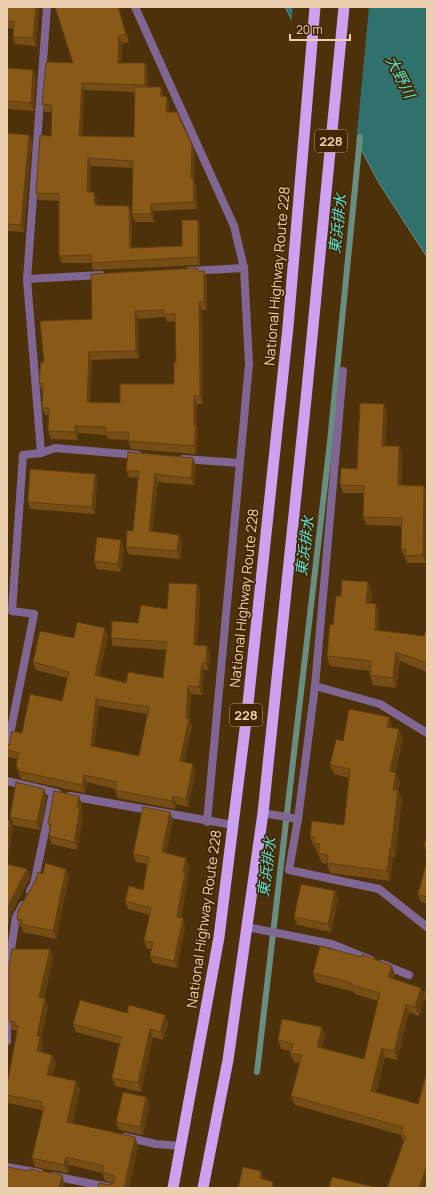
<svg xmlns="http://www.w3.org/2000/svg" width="434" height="1195" viewBox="0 0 434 1195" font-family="Manrope,'Noto Sans JP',sans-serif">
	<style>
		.water { fill: #30716d; stroke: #688d81 }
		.pier { fill: #4d310b }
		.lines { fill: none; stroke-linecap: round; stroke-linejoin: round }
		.stream { stroke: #688d81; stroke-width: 6 }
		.service { stroke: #806693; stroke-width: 8 }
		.minor { stroke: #806693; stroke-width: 8 }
		.trunk { stroke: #cea1f0; stroke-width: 11 }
		.wall { fill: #764d14; fill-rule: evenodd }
		.shaded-wall { fill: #603f10 }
		.building { fill: #895a17; stroke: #603f10; fill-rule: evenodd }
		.labels { text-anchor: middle; stroke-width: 3.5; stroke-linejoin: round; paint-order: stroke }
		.shield { fill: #422700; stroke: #b99d7a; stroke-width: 1 }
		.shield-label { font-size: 13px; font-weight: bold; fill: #eccfaf }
		.street-label { font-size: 14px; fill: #eccfaf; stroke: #422700 }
		.water-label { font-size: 15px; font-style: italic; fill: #59e0d9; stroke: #422700 }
	</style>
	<rect width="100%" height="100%" fill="#4d310b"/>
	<!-- water -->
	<path class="water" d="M285,7H427V257L379,183Z"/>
	<!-- pier -->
	<path class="pier" d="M293,7H369L356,144L291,24Z"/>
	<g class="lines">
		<!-- stream -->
		<path class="stream" d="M257,1072L330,442L360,137"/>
		<!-- service -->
		<g class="service">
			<path d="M41,453L55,448L138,455"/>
			<path d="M183,459L240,463"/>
			<path d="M247,927L332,944L371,960"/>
			<path d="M382,964L409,975"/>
			<path d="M125,1137L156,1144L182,1146"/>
		</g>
		<!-- minor -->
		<g class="minor">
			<path d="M135,7L234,226L244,268L249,364L207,822"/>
			<path d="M189,271L244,268"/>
			<path d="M27,279L101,275"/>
			<path d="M315,686L380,704L427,733"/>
			<path d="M7,749L34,614L12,611L23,455L41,453L27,279L47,7"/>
			<path d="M7,781L57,793"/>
			<path d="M70,796L233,825"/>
			<path d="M263,813L298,819L315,686L343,371"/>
			<path d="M298,819L289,870L379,889L427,927"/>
			<path d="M30,891L34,884L53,793"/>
			<path d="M7,1041V975L16,917L23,905"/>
			<path d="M7,1167L40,1173"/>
			<path d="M53,1176L113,1188"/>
		</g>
		<!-- trunk -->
		<g class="trunk">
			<path d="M173,1188L219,937L247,713L288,327L315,7"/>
			<path d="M203,1188L228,1060L263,813L306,399L344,7"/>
		</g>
	</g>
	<!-- wall -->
	<g class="wall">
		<path d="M7,7H39L36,46L15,44L13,37V29L7,28Z"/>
		<path d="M55,7H118L129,42L122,44L121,63H145L148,71V87L164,95V97H167L169,104V112L192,145L195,152L194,180L196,186L197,209L154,211V222H135L132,214L133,168L91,166L90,192L97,200V205L129,206L132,213V248L182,246L198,220L200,228V265L93,270L91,263H62L59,256V201L38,200L36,193L51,136L52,112H45L42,104L73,63ZM84,90L135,92L134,137L82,136Z"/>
		<path d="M7,68L36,78L34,111L7,109Z"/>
		<path d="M7,133L29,135L32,142L24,232L7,231Z"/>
		<path d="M199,271H204L207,279V310H202L203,404H197V429L198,434L196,454L131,449L128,440L108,439L106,435L78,433V440L51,439L48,431L49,415H45L42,408V391L39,383L44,362L92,319ZM165,317L167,322L175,321L176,362L174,384L120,403L90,402L92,360L139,358L138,319Z"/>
		<path d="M384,404L387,412L385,446L402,454L401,485L426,563H407L405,557H404L401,549L402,526L366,525L363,517L364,493H343L340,485L357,469Z"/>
		<path d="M196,465L194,485L158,482L152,532L179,535L182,542L180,559L128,554L126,547L133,531L138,478L129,477L126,470Z"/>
		<path d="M95,474L97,481L95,514L30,509L28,502Z"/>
		<path d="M124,548L121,572L97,569L94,561Z"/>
		<path d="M197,584L200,591L197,645L207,646L210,654L208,670H204L202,695L191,694L189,719L192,726L184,762L193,764L196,772L188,807L176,804L175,809L118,798L115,790V789L87,782L85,793L21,779L16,767L18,759L7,757V745L62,701L67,678L36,670L33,662L74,638L108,636L99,676L126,683L163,678L166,650L113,646L111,638L138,623L167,609ZM99,706L147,714L139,756L94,746Z"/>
		<path d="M372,592L371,603L376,604L379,613V630L424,636L427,627V672L400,661L396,688L373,685L370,675V671L330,666L327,656L341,596Z"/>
		<path d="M389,717L392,727V728L403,738L395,773L400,782L398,790L402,799L395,857H393L390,881L330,873L327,864L322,863L318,854L319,852H317L315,846L313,845L310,836L344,825L349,778L334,774L330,765L343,741Z"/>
		<path d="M44,789L47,797L40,830L13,825L10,817Z"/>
		<path d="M82,804L81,811L83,816L77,850L52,844L49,836L50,830L48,824Z"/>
		<path d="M170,812L173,820L166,853L189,866L187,875L188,880L181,918H183L185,926L177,968L153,963L150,956L151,949H147L144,941L150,915L128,909L125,901L143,890L147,864L136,862L133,854Z"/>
		<path d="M427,836V853L424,846Z"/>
		<path d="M427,861V903L421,902L418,894Z"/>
		<path d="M7,864L27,869L30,877L11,914L9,923H7Z"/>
		<path d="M43,874L69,877L56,939L23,932L22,927L20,926L17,919Z"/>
		<path d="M335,891L338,899L331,932L297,925L294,917Z"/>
		<path d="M53,958L44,998H45L48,1007L41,1040L43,1046L42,1052L56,1063L52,1076L76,1081L80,1090L72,1123L138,1145L129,1188L109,1185L113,1183L105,1181L102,1173L69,1165L68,1173L35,1167L32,1158L43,1113L42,1110L8,1103L7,1099V1085L17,1033L16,1030H12L9,1021Z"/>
		<path d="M313,973L395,975L394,979L421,988L425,997L419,1016L409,1012L397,1060L385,1057L376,1092L418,1104L427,1072V1183L425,1188L404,1142L401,1135L295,1105L291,1096L300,1063L294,1062L290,1053L291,1051L281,1049L278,1040L325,1036L322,1048L364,1059L378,1001L355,994L354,992L316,982Z"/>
		<path d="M427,985V1003L424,995Z"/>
		<path d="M127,1013L165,1015L168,1023L163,1040L153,1037L141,1092L115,1086L112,1078L120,1044L76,1032L73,1024Z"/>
		<path d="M146,1097L149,1105L143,1135L119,1130L116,1122Z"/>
	</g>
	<!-- shaded-wall -->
	<g class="shaded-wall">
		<path d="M36,7H39L36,46L33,38Z"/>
		<path d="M118,7L119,10L129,42L126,34Z"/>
		<path d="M119,36L122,44L120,70L118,63Z"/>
		<path d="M145,63L148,71V93L145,85Z"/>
		<path d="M33,70L36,78L34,111L31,103Z"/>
		<path d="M82,83L84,90L81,144L79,136Z"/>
		<path d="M161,87L164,95V104L161,96Z"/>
		<path d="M167,97L169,104V120L166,112Z"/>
		<path d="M29,135L32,142L24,232L21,225Z"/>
		<path d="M192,145L195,152L194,180L196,186L197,209L194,202L191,178Z"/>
		<path d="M88,158L91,166L90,200L87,192Z"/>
		<path d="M94,192L97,200V212L95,205Z"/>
		<path d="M151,204L154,211V222L151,214Z"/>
		<path d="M129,206L132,213V256L130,248Z"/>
		<path d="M198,220L200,228V265L198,257Z"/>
		<path d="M204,271L207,279V310L204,302Z"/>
		<path d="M199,302L202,310L203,404L200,396Z"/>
		<path d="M135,311L138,319L139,358L136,351Z"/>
		<path d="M89,352L92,360L89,410L87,402Z"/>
		<path d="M194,396L197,404V429L198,434L196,454L194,446Z"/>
		<path d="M384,404L387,412L385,453L382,446Z"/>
		<path d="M75,426L78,433V440L75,432Z"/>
		<path d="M399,446L402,454L401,493L398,485Z"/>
		<path d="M193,458L196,465L194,485L191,478Z"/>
		<path d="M95,474L97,481L95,514L92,507Z"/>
		<path d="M155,474L158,482L151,539L149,531Z"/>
		<path d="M424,486L427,493L426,563L423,555Z"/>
		<path d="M179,535L182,542L180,559L177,551Z"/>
		<path d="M121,540L124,548L121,572L118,564Z"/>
		<path d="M368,582L372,592L370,613L366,603Z"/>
		<path d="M197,584L200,591L197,653L194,645Z"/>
		<path d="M376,604L379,613V640L375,630Z"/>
		<path d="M105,628L108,636L98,683L95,675Z"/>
		<path d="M207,646L210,654L208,670L206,663Z"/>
		<path d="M396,652L400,661L396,688L393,678Z"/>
		<path d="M202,662L204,670L202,695L199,687Z"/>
		<path d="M188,686L191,694L189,719L192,726L183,769L180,761L186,718Z"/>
		<path d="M96,699L99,706L93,753L91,746Z"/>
		<path d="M389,717L392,727L390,736L387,727Z"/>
		<path d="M399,729L403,738L394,781L390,771Z"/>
		<path d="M193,764L196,772L188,807L186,799Z"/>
		<path d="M396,773L400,782L396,799L393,790Z"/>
		<path d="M84,775L87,782L85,793L82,785Z"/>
		<path d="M44,789L47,797L40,830L37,822Z"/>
		<path d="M398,790L402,799L395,857L391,848Z"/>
		<path d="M79,796L82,804L81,811L83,816L77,850L74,842L77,807Z"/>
		<path d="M173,796L176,804L175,809L172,801Z"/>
		<path d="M170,812L173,820L164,860L162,852Z"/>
		<path d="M10,820L13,828L8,858L7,856V838Z"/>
		<path d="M390,848L393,857L390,881L387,871Z"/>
		<path d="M186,858L189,866L187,875L188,880L180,925L177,917L183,872Z"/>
		<path d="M27,869L30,877L11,914L9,923L7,917L8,906Z"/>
		<path d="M66,869L69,877L56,939L53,931Z"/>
		<path d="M335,891L338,899L331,932L328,924Z"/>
		<path d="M183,918L185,926L177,968L174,961Z"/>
		<path d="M50,949L53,958L43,1006L39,997Z"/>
		<path d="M392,966L395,975L392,986L388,977Z"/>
		<path d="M421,988L425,997L419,1016L415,1007Z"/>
		<path d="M45,998L48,1007L41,1040L43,1046L40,1060L37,1051V1036Z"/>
		<path d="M406,1004L409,1012L397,1060L394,1051Z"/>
		<path d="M165,1015L168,1023L163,1040L160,1032Z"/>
		<path d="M322,1027L325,1036L321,1055L317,1047Z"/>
		<path d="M150,1029L153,1037L141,1092L138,1083Z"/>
		<path d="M382,1048L385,1057L374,1100L371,1091Z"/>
		<path d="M52,1055L56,1063L50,1083L47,1075Z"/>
		<path d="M76,1081L80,1090L71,1131L67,1122Z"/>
		<path d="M146,1097L149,1105L143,1135L140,1127Z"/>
		<path d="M135,1137L138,1145L129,1188H124Z"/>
		<path d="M66,1157L69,1165L68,1173L64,1165Z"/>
		<path d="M427,1165V1183L425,1188H419Z"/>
		<path d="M261,1171L264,1178L262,1186L260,1178Z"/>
		<path d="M62,1175L65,1184L64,1188H59Z"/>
		<path d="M273,1182L276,1188H272Z"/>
	</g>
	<!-- building -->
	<g class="building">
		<path d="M7,7H36L33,38L13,37L14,21H7Z"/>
		<path d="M55,7H118L126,34L119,36L118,63H145V85L82,83L79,136L134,137L135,87H161V96L167,97L166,112H177L192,145L191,178H193L194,202L151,204V214H132L133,161L88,158L87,192H94L95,205L129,206L130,248L182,246V220H198V257L91,263V255L59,256V194L36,193L40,135L51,136L52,105L42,104L46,62L73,63Z"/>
		<path d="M7,68L33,70L31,103L7,101Z"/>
		<path d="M7,133L29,135L21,225L7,224Z"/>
		<path d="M198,268V271H204V302H199L200,396H194V426H196L194,446L128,441L129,432H105V427L75,426V432L48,431L49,408H42L43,383H39L41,362H44L40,321L92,319L91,274ZM164,310V314H175L176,362H174V384H120V403L87,402L89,352L136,351L135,311Z"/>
		<path d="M360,403L384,404L382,446H399L398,485L424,486L423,555L405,556V549H401L402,518L363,517L364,486L340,485L341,468L357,469Z"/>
		<path d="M128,452L193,458L191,478L155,474L149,531L179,535L177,551L126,547L127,530L133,531L139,471L126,470Z"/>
		<path d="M30,469L95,474L92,507L28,502Z"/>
		<path d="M97,537L121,540L118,564L94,561Z"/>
		<path d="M342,580L368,582L366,603L376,604L375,630L424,636L427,627V663L396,652L393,678L370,675L371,661L327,656L330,624L333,625L336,596H341Z"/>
		<path d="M169,583L197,584L194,645L207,646L206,663L202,662L199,687L188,686L186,718H189L180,761L193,764L186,799L173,796L172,801L115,790L117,782L84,775L82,785L18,771L19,768L16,767L19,753L7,750V745H9L12,731L22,733L30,694L62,701L69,672L33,662L40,631L74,638L77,622L105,628L95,675L126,683L128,672L163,678L167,642L111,638L112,621L138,623L141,605L167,609ZM96,699L149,707L139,756L91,746Z"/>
		<path d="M349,709L389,717L387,727L399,729L390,771L396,773L393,790H398L391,848H390L387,871L327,863L328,855L318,854L320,844L314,843L315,837L310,836L312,821L344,825L350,769L330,765L336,739L343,741Z"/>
		<path d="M16,782L44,789L37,822L10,817Z"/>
		<path d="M54,791L79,796L77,807L80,808L74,842L49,836L51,824H48Z"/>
		<path d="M143,807L170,812L162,852L186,858L183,872H185L177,917L183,918L174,961L150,956L153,942L144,941L151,908L125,901L129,886L143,890L149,857L133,854Z"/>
		<path d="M7,820H10L7,838Z"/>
		<path d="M427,836V847L424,846Z"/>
		<path d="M427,861V897L418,894Z"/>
		<path d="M45,863L66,869L53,931L21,924L22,920L17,919L18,911L36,879L38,872L43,874Z"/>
		<path d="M7,864L27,869L8,906L7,913Z"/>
		<path d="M301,884L335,891L328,924L294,917Z"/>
		<path d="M320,946L362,957V954L392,966L388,977L421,988L415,1007L406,1004L394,1051L382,1048L371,1091L418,1104L427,1072V1165L419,1188H387L406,1136L401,1134L403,1127L291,1096L302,1055L290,1053L293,1044L278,1040L282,1019L322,1027L317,1047L364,1059L380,993L352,985V983L313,973Z"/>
		<path d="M12,949H50L39,997L45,998L37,1036L40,1037L37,1051L52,1055L47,1075L76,1081L67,1122L135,1137L124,1188H98L99,1183L109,1185L114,1183L115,1178L113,1175L102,1172L104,1166L66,1157L64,1165L32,1158L44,1107H41L42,1102L7,1095V1085L18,1026L14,1025L15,1022L9,1021V967Z"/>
		<path d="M427,985V995H424Z"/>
		<path d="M80,1000L127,1013L129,1005L165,1015L160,1032L150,1029L138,1083L112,1078L121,1037L73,1024Z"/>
		<path d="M123,1092L146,1097L140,1127L116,1122Z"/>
		<path d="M7,1167L29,1171L30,1169L62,1175L59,1188H7Z"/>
		<path d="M243,1167L261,1171L260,1178L273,1182L272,1188H238Z"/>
		<path d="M332,1177L379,1188H329Z"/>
	</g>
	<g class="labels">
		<!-- shield labels -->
		<g class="shield">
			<rect x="315" y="130" width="32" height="22" rx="3"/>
			<rect x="230" y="704" width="32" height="22" rx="3"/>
		</g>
		<g class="shield-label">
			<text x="331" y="146">228</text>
			<text x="246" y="720">228</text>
		</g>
		<!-- street labels -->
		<g class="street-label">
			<text transform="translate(277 276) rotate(-85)" y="5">National Highway Route 228</text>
			<text transform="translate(244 598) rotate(-84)" y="5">National Highway Route 228</text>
			<text transform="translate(204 919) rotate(-82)" y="5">National Highway Route 228</text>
		</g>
		<!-- water labels -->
		<g class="water-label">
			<text transform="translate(400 77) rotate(63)" y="5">大野川</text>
			<text transform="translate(338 224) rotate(-84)" y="5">東浜排水</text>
			<text transform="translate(305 546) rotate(-83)" y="5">東浜排水</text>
			<text transform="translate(267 867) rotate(-83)" y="5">東浜排水</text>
		</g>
	</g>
	<!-- border -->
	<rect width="434" height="1195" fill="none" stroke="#eccfaf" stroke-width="16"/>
	<!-- scale -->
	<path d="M290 34v6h60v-6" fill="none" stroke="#eccfaf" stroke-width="2"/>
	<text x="296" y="34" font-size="12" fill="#eccfaf" stroke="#422700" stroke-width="3" paint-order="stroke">20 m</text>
</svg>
